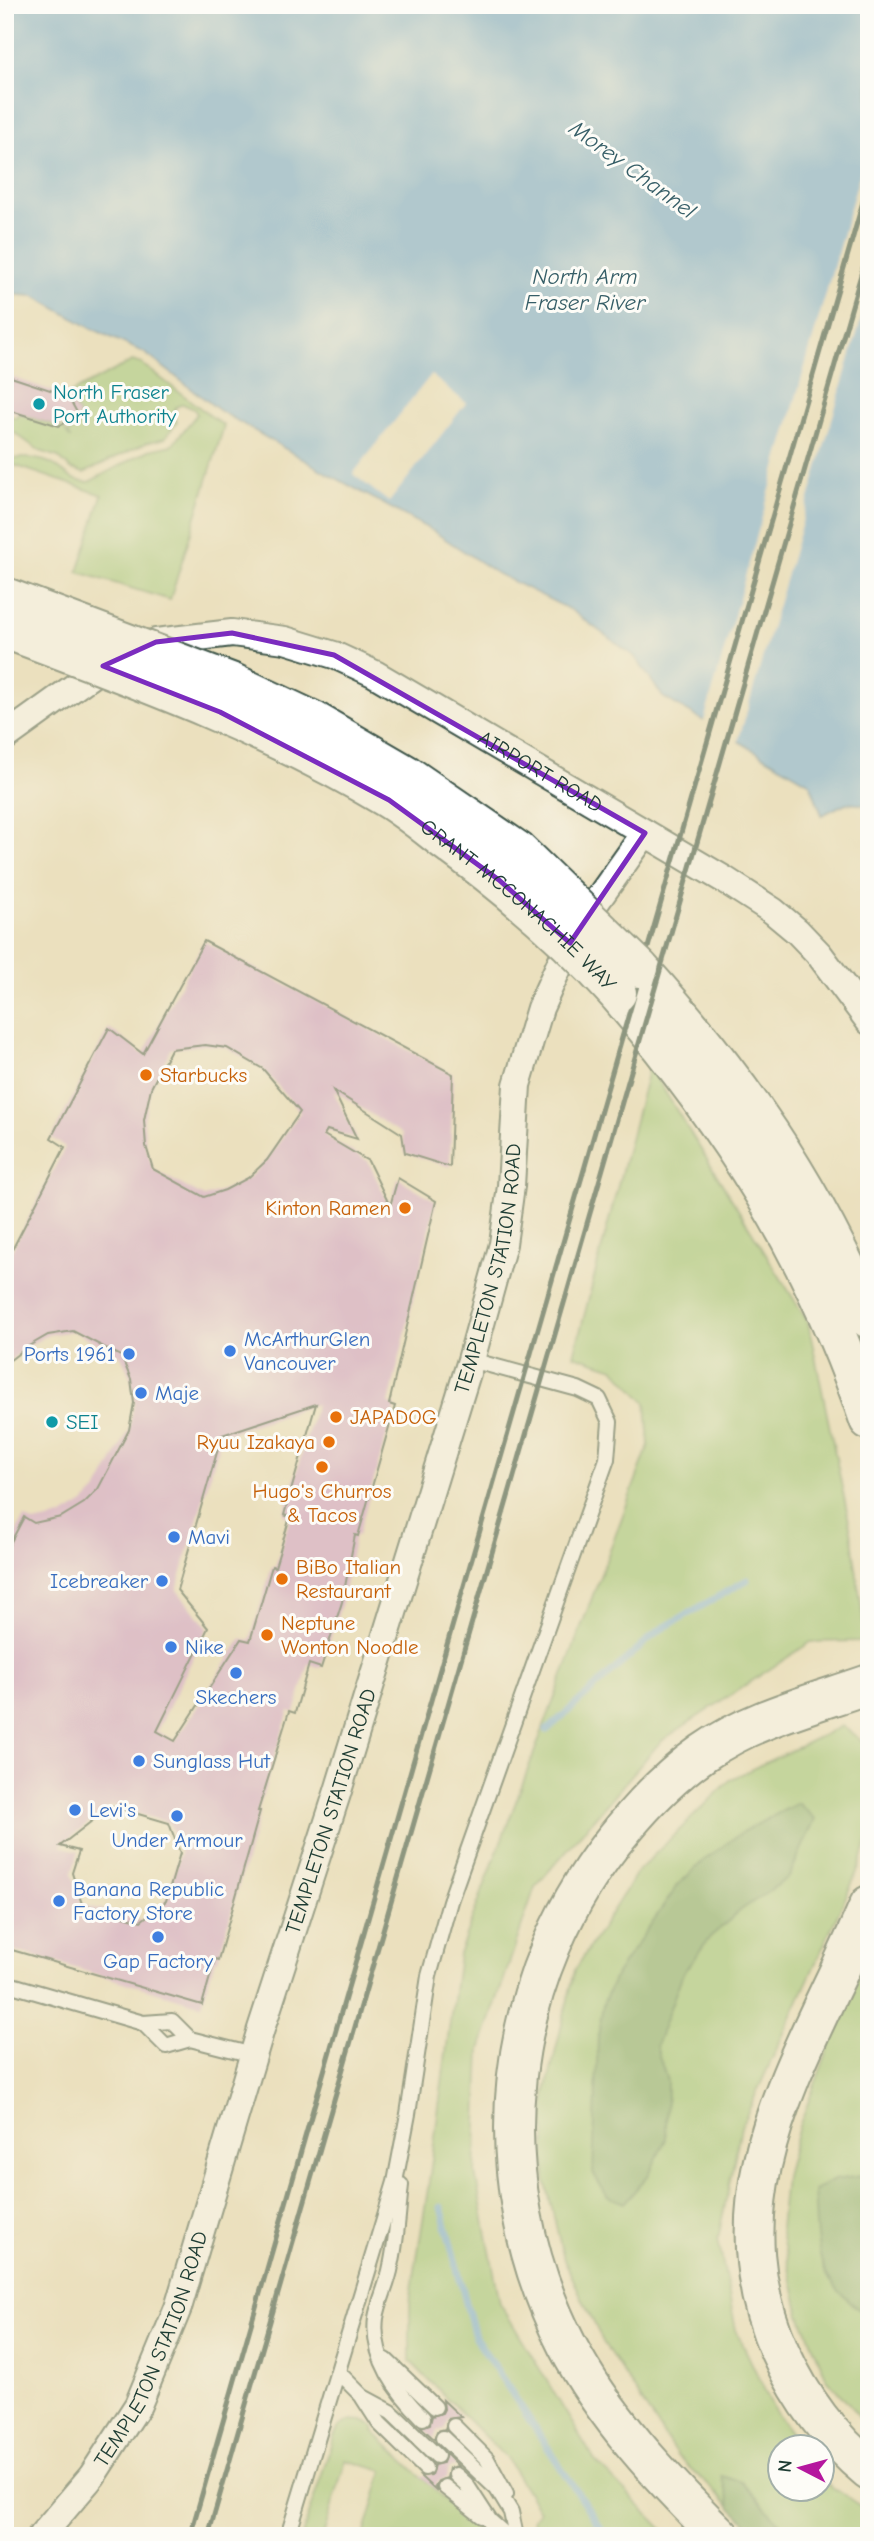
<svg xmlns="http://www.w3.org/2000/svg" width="874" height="2541" viewBox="0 0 874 2541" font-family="'Comic Neue',sans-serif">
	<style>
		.green { fill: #98c775; stroke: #5c8254; stroke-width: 2 }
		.forest { fill: #7aac66; stroke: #4c744d; stroke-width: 2 }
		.water { fill: #6cacdf; stroke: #46748a; stroke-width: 2 }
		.pier { fill: #ebe0be }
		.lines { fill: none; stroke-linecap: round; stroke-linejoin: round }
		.stream { stroke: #6cacdf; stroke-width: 7 }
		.building { fill: #ce99d1; fill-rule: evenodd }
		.service-casing { stroke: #3e5549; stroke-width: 18 }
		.minor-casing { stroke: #3e5549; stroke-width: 30 }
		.primary-casing { stroke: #3e5549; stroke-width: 42 }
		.service { stroke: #fff; stroke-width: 14 }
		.minor { stroke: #fff; stroke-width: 26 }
		.primary { stroke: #fff; stroke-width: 38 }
		.rail { stroke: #1f3d34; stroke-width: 5 }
		.primary-bridge-casing { stroke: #3e5549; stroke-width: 42; stroke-linecap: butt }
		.primary-bridge { stroke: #fff; stroke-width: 38 }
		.marked { fill: none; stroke: #7b2cbf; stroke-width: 5; stroke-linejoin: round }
		.culture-dot { fill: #0f9aa8; stroke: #fdfcf7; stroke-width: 2.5 }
		.food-dot { fill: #e8710a; stroke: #fdfcf7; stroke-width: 2.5 }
		.shop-dot { fill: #3f7fe0; stroke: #fdfcf7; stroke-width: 2.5 }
		.labels { text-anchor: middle; stroke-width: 6; stroke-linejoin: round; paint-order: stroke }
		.culture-label { font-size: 21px; fill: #0d838f; stroke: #fdfcf7; text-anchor: start }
		.street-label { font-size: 21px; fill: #1f3d34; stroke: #fdfcf7 }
		.food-label { font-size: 21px; fill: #c56008; stroke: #fdfcf7; text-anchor: start }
		.shop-label { font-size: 21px; fill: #366cbe; stroke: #fdfcf7; text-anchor: start }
		.water-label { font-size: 23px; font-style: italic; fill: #365e67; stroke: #fdfcf7 }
	</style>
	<rect width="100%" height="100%" fill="#fdfcf7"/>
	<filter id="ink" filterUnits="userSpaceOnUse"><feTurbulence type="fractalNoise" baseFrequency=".0143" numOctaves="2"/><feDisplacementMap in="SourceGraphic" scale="14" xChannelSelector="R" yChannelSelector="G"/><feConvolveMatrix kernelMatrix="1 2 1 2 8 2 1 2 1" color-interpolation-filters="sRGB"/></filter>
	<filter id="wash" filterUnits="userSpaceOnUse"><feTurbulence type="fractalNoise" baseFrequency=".00686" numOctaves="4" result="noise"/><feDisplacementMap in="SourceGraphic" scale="28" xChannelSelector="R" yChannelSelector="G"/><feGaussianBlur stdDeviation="1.57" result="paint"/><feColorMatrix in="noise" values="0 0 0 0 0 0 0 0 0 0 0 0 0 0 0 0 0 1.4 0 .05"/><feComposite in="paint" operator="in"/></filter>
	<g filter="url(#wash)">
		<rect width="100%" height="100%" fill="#ebe0be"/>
		<!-- green -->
		<g class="green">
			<path d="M132,361L142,364L224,426L170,600L78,572L102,495L5,462C17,455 42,458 54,465C66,473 73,483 89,482L149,450L172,445L197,414L194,409L183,404L176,407L173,414L177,422L165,438L146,443L84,473L71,469L58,457L40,451L5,426V414L16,418L18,413L63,428L71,439L68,433L78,428L75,422L80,418L67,395Z"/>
			<path d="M649,1066L808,1322L851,1531L866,1641L811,1642L661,1741L535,1887L480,2050L475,2173L500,2303L595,2461L670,2536H538L533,2519L539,2511L507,2459L410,2361V2302L429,2182L459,1954L649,1445L646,1403L614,1368L574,1355Z"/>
			<path d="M842,1726L869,1746V1836L859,1868L741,2127L718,2239L736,2330L774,2410L800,2446H780V2488H822V2475L828,2484L869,2512V2536H763L678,2457L603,2342L564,2260L545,2179V2095L575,1970L638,1871L731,1779Z"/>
			<path d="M869,1954V2428L827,2379L800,2315L780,2229L785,2176L799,2126L838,2024Z"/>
			<path d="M351,2420L363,2421L374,2427L373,2431L482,2535L364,2536L383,2471L346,2460L323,2536H302L334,2436L339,2427Z"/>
		</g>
		<!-- forest -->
		<g class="forest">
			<path d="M798,1803L815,1819L789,1877L741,1910L710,1937L683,1973L656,2046L667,2081L666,2139L648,2176L624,2203L607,2196L593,2173L598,2037L603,2004L616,1974L679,1884L704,1860L744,1831Z"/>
			<path d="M869,2175V2317C855,2308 829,2284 824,2269C815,2245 816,2215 814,2191L834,2180Z"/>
			<path d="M722,2476L742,2482L792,2536H760L731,2508Z"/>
		</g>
		<!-- water -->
		<path class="water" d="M5,5H869V805L846,803L822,815L810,783L663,697L635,657L571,610L498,574L433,531L330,475L219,410L145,353L91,328L34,296L5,294Z"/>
		<!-- pier -->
		<g class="pier">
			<path d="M869,142V292L737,745L703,725Z"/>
			<path d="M431,375L466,403L389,502L353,474Z"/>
		</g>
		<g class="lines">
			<!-- stream -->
			<g class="stream">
				<path d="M547,1730L658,1631L747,1580"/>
				<path d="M441,2207L475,2337L606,2536"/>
			</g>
		</g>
		<g id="blocks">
			<!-- building -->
			<g class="building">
				<path d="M5,375L59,393L64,389L79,416L59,426L5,409Z"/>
				<path d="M204,941L453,1074L450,1167L405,1153L402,1134L333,1090L357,1139L327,1130L324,1135L368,1161L390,1206L398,1178L436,1201L389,1404L395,1406L358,1536L355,1535L342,1602L321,1668L309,1664L295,1713L289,1711L258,1811H260L218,1960L215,1959L202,2005L5,1948V1553L24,1517L34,1523L61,1517L84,1503L98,1489L129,1430L134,1403L131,1379L121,1356L73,1331L48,1335L27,1347L5,1364V1249L11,1252L65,1147L51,1138L109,1028L143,1054ZM205,1045L227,1048L263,1069L300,1112L267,1160L248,1178L225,1190L204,1197L153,1169L146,1146L144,1120L151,1088L171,1049ZM316,1404L284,1515L290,1517L275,1567L272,1566L250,1641L241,1639L175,1741L157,1731L208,1628L177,1590L222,1435ZM111,1806L169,1823L180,1853L166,1901L141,1921L82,1904L72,1873L79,1851L60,1846Z"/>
				<path d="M443,2400L461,2417L448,2419L445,2429L437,2431L434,2439L421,2427L430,2424L432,2416L442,2413L444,2409Z"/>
				<path d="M446,2454L458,2466L449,2468L447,2478L438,2481L435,2486L437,2492L420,2476L431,2475L434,2465L443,2463Z"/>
			</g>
		</g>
	</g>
	<g filter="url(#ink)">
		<use href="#blocks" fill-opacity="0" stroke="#3e5549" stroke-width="2"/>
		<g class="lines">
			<!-- service casing -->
			<g class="service-casing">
				<g id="service">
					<path d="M5,1983L143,2023L172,2021L190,2039L253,2055"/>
					<path d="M143,2023L166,2046L190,2039"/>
					<path d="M401,2185C398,2212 397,2239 391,2266C388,2284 379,2300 376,2318C371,2358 397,2392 423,2418"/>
					<path d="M386,2360L435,2407"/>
					<path d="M338,2372L363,2397L391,2412L437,2456"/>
					<path d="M363,2398L379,2423L425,2468"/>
					<path d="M454,2426L487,2459L506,2494"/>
					<path d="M443,2438L497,2489L511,2512L516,2536"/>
					<path d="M456,2475L466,2484L490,2521L507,2536"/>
					<path d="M445,2487L482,2516"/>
					<path d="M288,2536L395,2182L408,2114L429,1976L450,1901L607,1459L610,1422L599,1399L578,1389L471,1360"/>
				</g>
			</g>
			<!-- minor casing -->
			<g class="minor-casing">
				<g id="minor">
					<path id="s1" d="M5,737L119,655L156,642L232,633L285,640L334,655L375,674L433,708L725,880L773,911L797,931L819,954L869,1021"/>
					<path id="s2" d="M41,2536L92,2476L138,2405L178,2308L261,2029L337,1794L471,1360L503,1244L511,1186L517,1085L540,1008L574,933L645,833"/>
				</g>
			</g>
			<!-- primary casing -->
			<g class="primary-casing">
				<g id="primary">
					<path d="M639,968C738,1077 812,1183 869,1319"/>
					<path d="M617,993C729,1125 813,1254 869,1420"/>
					<path d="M869,1905C807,2053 707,2187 780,2352C801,2398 830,2438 869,2470"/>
					<path d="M720,2536C662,2478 605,2418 567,2345C480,2176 501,1973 624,1828C647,1800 673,1774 703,1753C753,1718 812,1704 869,1684"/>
				</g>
			</g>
			<!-- service -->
			<use href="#service" class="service"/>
			<!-- minor -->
			<use href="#minor" class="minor"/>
			<!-- primary -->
			<use href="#primary" class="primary"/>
			<!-- rail -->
			<g class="rail">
				<path d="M190,2536L869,181"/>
				<path d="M208,2536L869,247"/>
			</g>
			<!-- primary-bridge casing -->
			<g class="primary-bridge-casing">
				<g id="primary-bridge">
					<path d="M5,597L233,683L314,721L407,775L518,851L639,968"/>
					<path id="s3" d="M5,629C136,678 267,726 387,798C407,810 425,825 443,839C506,885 565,935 617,993"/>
				</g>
			</g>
			<!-- primary-bridge -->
			<use href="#primary-bridge" class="primary-bridge"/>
		</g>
	</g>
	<!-- marked area -->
	<path d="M0 0H874V2541H0ZM232,633L334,655L645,833L570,943L499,880L389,800L220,712L103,666L156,642Z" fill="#ebe0be" fill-opacity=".55" fill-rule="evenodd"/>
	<path class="marked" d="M232,633L334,655L645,833L570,943L499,880L389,800L220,712L103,666L156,642Z"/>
	<!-- markers -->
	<g class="culture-dot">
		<circle cx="39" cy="404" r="7"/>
		<circle cx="52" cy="1422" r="7"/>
	</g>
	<g class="food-dot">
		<circle cx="146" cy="1075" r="7"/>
		<circle cx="405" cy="1208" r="7"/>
		<circle cx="336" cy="1417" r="7"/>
		<circle cx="329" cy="1442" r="7"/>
		<circle cx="322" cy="1467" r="7"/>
		<circle cx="282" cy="1579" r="7"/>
		<circle cx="267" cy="1635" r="7"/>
	</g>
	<g class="shop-dot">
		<circle cx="230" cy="1351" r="7"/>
		<circle cx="129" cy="1354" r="7"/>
		<circle cx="141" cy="1393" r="7"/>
		<circle cx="174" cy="1537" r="7"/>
		<circle cx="162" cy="1581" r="7"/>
		<circle cx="171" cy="1647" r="7"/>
		<circle cx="236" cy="1673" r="7"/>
		<circle cx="139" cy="1761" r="7"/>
		<circle cx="75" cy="1810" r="7"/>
		<circle cx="177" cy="1816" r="7"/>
		<circle cx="59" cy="1901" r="7"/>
		<circle cx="158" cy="1937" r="7"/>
	</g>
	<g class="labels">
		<!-- culture labels -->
		<g class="culture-label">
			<text x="53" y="399">North Fraser<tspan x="53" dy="24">Port Authority</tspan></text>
			<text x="66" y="1429">SEI</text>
		</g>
		<!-- street labels -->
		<g class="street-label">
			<text dy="7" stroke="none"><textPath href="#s1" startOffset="598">AIRPORT ROAD</textPath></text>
			<text dy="7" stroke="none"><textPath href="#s3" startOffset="588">GRANT MCCONACHIE WAY</textPath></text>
			<text dy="7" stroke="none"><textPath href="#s2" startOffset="1354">TEMPLETON STATION ROAD</textPath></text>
			<text dy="7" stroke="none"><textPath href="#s2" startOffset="788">TEMPLETON STATION ROAD</textPath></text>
			<text dy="7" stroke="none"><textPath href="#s2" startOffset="220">TEMPLETON STATION ROAD</textPath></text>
		</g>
		<!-- food labels -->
		<g class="food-label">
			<text x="160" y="1082">Starbucks</text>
			<text x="391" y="1215" text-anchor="end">Kinton Ramen</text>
			<text x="350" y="1424">JAPADOG</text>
			<text x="315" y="1449" text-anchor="end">Ryuu Izakaya</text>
			<text x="322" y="1498" text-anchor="middle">Hugo's Churros<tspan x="322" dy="24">&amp; Tacos</tspan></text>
			<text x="296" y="1574">BiBo Italian<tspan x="296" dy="24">Restaurant</tspan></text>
			<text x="281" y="1630">Neptune<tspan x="281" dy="24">Wonton Noodle</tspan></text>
		</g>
		<!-- shop labels -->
		<g class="shop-label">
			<text x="244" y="1346">McArthurGlen<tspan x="244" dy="24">Vancouver</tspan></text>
			<text x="115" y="1361" text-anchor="end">Ports 1961</text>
			<text x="155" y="1400">Maje</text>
			<text x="188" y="1544">Mavi</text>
			<text x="148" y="1588" text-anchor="end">Icebreaker</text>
			<text x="185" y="1654">Nike</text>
			<text x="236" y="1704" text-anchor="middle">Skechers</text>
			<text x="153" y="1768">Sunglass Hut</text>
			<text x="89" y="1817">Levi's</text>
			<text x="177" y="1847" text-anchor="middle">Under Armour</text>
			<text x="73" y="1896">Banana Republic<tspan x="73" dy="24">Factory Store</tspan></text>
			<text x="158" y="1968" text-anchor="middle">Gap Factory</text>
		</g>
		<!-- water labels -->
		<g class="water-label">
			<text transform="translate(633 169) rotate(36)" y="8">Morey Channel</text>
			<text x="585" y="284">North Arm<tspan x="585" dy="26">Fraser River</tspan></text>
		</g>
	</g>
	<!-- margin -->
	<rect width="874" height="2541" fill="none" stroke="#fdfcf7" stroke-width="28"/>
	<!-- north arrow -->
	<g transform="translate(801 2468) rotate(276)"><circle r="33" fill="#fdfcf7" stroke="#a4b0a9" stroke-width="2"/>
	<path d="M0-5L12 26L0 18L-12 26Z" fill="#b5179e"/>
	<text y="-10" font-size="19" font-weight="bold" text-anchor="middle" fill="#1f3d34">N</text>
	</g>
</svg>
